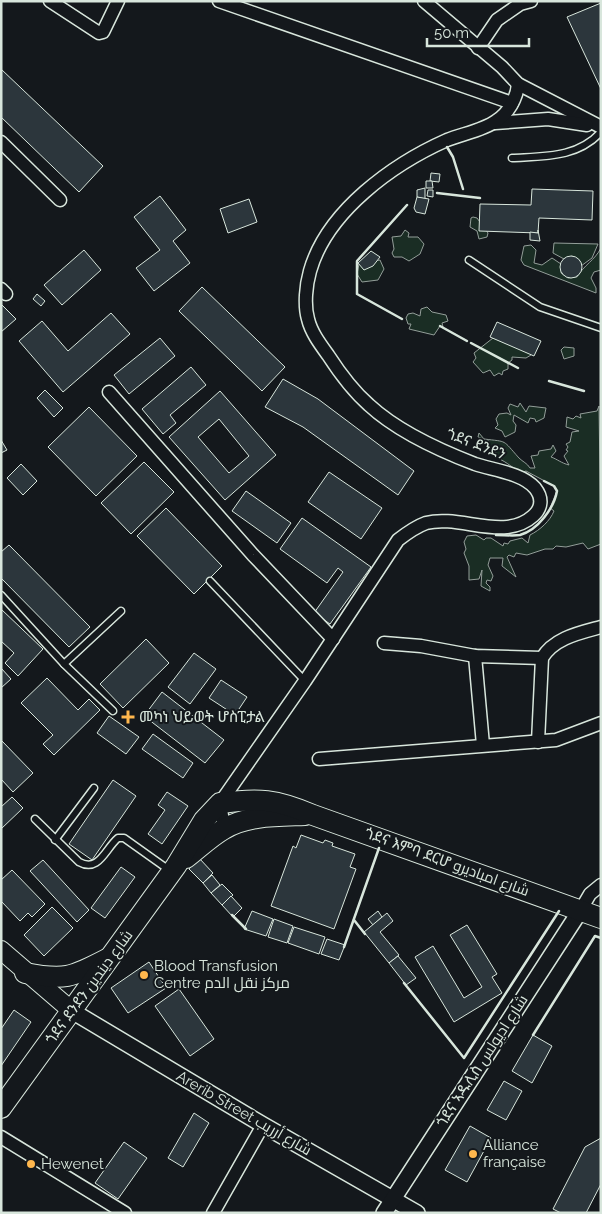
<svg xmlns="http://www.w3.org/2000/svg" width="602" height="1214" viewBox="0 0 602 1214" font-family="Raleway,Cairo,'Noto Sans Ethiopic',sans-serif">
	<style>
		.green { fill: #1a2d24; stroke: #939e99 }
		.building { fill: #2c363c; stroke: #d8e6dc; fill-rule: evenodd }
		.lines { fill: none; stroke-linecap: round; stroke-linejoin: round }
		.service-casing { stroke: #d8e6dc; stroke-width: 9 }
		.minor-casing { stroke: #d8e6dc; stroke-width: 15 }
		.tertiary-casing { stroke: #d8e6dc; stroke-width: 18 }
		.secondary-casing { stroke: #d8e6dc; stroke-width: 20 }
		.primary-casing { stroke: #d8e6dc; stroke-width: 22 }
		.service { stroke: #14181c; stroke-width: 6 }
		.minor { stroke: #14181c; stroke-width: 12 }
		.tertiary { stroke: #14181c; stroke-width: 15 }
		.secondary { stroke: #14181c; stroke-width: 18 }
		.primary { stroke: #14181c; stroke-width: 20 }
		.wall { stroke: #d8e6dc; stroke-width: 2.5 }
		.poi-dot { fill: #ffb74d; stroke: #14181c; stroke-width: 2 }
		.labels { text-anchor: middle; stroke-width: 4; stroke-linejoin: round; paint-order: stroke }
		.street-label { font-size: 15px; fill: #d8e6dc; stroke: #14181c }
		.poi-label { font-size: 15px; fill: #d8e6dc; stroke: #14181c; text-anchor: start }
	</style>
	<rect width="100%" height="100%" fill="#14181c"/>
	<!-- green -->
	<g class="green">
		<path d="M473,217L477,218L488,233L487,237L479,239L477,231L470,227L471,218Z"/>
		<path d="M405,230L409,233L408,237H418L424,244L420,254L409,261L402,257H394L392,253L394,249L392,237L401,236Z"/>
		<path d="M554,243L598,244L592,258L581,266L580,261L572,256L564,259L553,253Z"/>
		<path d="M531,245L536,250L534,263L542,265L552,258L561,264V273L568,278L577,277C584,265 595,260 601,248V270L594,272L591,278L596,288V293L524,265L521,260L524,246Z"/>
		<path d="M380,260L384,269L378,280L362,282L357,274L359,264Z"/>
		<path d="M427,307L432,312L446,315L448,321L442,323L443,327L440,326L434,335L409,329L411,324H408L406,318L408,314L413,313L420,316L421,309Z"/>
		<path d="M493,338L531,353V355L526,358L512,357V360L508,363V369L503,371L502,375L499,373L494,376L490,370L483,373L473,362L476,358L474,353Z"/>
		<path d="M564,347L574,348V356L564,359L561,350Z"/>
		<path d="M520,403L526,412L529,406L546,408L544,418L536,422L535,419L530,418L528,423L514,415L513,421L516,425L515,432L505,437L502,431L495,428L498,425L496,419L499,414L507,413L511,415L508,408L510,404L518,407Z"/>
		<path d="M599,406L601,544L588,549L583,543L566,547L556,546L553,549H545L527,555L516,553L514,557L509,555L507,557L516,577L502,566L503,558H490L488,565L493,576L491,581L487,580L486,583L490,587V591L481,586L482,570L479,579L469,580V566L464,553L466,549L464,542L467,536L476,535L484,540L486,538H491L503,546L504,543L508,544L510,541L522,538L528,543L530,535C540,530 550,521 554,511L550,508L557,491L554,486L526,471L523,472C512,469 508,462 497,458L495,450L487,445L489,441L478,437L479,433L484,439C508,442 502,439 519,458C523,462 527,463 530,468H535L531,456L538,455L539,451L551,449L553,445L556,451L551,457C557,459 561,463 569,465L564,456L568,451L566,450L568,447L566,444L570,442L572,432L579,431L566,427L567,417L573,419L576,416L581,418L580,414L597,411Z"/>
	</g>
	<!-- building -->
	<g class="building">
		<path d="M601,3V89L567,17Z"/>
		<path d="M1,69L103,166L79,192L1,117Z"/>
		<path d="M431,173L440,174L439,182L430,181Z"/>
		<path d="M426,181H432L433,188H426Z"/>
		<path d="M425,188V199L417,197V190Z"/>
		<path d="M532,189L593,191L592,220L539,218L538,233L479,231L480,204L531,205Z"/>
		<path d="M428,190H433V197L427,196Z"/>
		<path d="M160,196L186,230L173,241L190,263L154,291L136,268L160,250L134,217Z"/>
		<path d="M417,197L429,199L425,214L416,212L414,208Z"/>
		<path d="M249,199L257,222L228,233L220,209Z"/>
		<path d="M538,230L540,241L530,240V232L538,233Z"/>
		<path d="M84,250L101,270L62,305L44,285Z"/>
		<path d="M371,251L380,257L373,266L364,270L358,263Z"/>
		<circle cx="571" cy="267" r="11"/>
		<path d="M202,287L285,367L262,391L179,311Z"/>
		<path d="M37,294L45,301L41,306L33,299Z"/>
		<path d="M1,304L16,319L1,332Z"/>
		<path d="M111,313L130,334L63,392L19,341L42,321L68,351Z"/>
		<path d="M497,322L541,341L534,356L490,337Z"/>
		<path d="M160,338L175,356L129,394L114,375Z"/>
		<path d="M191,367L206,385L170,415L176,423L163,434L142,409Z"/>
		<path d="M283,379L318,399L414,471L398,495L303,427L265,407Z"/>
		<path d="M45,390L63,408L54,417L37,398Z"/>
		<path d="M220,391L276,455L225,500L169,437ZM219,419L249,456L229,473L198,437Z"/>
		<path d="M89,407L137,456L96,496L48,447Z"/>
		<path d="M1,440L7,450L1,453Z"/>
		<path d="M144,462L174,492L131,534L101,503Z"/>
		<path d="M21,464L37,481L23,495L7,478Z"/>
		<path d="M329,472L382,508L361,539L308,502Z"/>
		<path d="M246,491L291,523L277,543L232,511Z"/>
		<path d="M166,508L222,566L194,594L137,536Z"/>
		<path d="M302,518L371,567L330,624L314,613L343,572L338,568L327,583L280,549Z"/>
		<path d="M9,545L90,627L69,647L1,578V552Z"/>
		<path d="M1,609L43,649L18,676L5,663L14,653L1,641Z"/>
		<path d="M146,639L169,663L123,708L100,684Z"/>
		<path d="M194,653L216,669L190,704L168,687Z"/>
		<path d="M1,668L11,679L1,688Z"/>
		<path d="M47,678L78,710L89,699L100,710L54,755L43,744L53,735L21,703Z"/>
		<path d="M221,680L247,697L235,715L209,698Z"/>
		<path d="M162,692L224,740L205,763L144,716Z"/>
		<path d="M109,716L139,737L126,754L97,733Z"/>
		<path d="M153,734L193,763L183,778L142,749Z"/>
		<path d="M1,740L33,773L13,792L1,779Z"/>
		<path d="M113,780L136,796L92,860L69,844Z"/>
		<path d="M167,792L188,806L162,844L148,834L165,810L158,805Z"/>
		<path d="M12,797L23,808L1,829V807Z"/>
		<path d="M301,835L323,843L325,840L333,843L332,846L355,854L350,867L356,869L334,929L271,906L293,846L296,848Z"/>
		<path d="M199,858L213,873L203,883L189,869Z"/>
		<path d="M43,860L89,910L77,922L30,871Z"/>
		<path d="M121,867L135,877L105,918L91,908Z"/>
		<path d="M12,870L45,904L32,917L28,913L20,921L1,901V880Z"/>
		<path d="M212,875L220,885L211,893L203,883Z"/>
		<path d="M222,884L233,895L222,905L211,893Z"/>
		<path d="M231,896L242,908L233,917L222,905Z"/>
		<path d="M52,907L73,928L44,956L24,935Z"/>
		<path d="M252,911L273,919L266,936L244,929Z"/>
		<path d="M378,911L382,917L373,925L368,919Z"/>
		<path d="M387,913L393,921L380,932L399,955L389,963L364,932Z"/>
		<path d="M274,919L293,926L287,943L268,937Z"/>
		<path d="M467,925L497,974L492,977L502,993L454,1022L415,957L433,946L464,998L482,987L450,935Z"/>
		<path d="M294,927L325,937L319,954L288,943Z"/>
		<path d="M327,939L345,945L339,960L321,954Z"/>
		<path d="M398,956L416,978L406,985L389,963Z"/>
		<path d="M149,962L166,988L128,1013L111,988Z"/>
		<path d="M179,989L214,1039L190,1056L155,1006Z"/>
		<path d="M14,1010L31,1022L1,1066V1029Z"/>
		<path d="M533,1035L552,1046L532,1083L512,1071Z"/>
		<path d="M504,1081L522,1091L506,1120L487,1110Z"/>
		<path d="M194,1113L209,1123L183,1167L168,1158Z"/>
		<path d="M470,1126L491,1138L467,1182L445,1170Z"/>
		<path d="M601,1138V1184L586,1213H561L553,1209L585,1147Z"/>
		<path d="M124,1142L147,1158L118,1199L95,1183Z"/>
	</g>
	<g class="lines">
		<!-- service casing -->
		<g class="service-casing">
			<g id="service">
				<path d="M512,158C545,156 577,158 601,132"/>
				<path d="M469,260L540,307L601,328"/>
				<path d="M210,581L305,681"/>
				<path d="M1,595L64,664L113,711"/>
				<path d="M64,664L121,611"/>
				<path d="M35,819L79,862C99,873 105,849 118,838H124L169,870"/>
				<path d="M55,840L94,788"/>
			</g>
		</g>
		<!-- minor casing -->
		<g class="minor-casing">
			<g id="minor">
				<path d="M50,1L99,33L103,32L118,1"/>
				<path d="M219,1L512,103"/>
				<path d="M424,1L502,67L518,84L601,127"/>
				<path d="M478,48L497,20L520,4L531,1"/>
				<path d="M495,123L548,119L587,125"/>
				<path d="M1,142L60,200"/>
				<path d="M1,289L6,294"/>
				<path d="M109,392L253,555L333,639"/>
				<path d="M384,643L421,646L475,656L542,658"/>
				<path d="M475,656L483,745"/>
				<path d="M538,742L542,658C554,638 579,633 601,627"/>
				<path d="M319,759L556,740L601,723"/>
				<path d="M224,828L220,803L305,681L398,540C407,533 415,527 426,523C460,514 504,542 533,516C542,508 543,498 535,488C522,473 493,470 475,464C441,451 396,430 369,405C353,391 339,372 328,355C320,344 311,332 308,319C304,305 306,285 310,271C327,211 393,164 447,140C462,134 484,130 496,121C508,114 517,98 518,84"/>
				<path d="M580,911L590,894L601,885"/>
				<path d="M1,1137L125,1213"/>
				<path d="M213,1213L263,1125"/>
			</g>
		</g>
		<!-- tertiary casing -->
		<g class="tertiary-casing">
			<g id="tertiary">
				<path d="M72,1011L263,1125L417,1213"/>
				<path d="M384,1213L580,911"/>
			</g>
		</g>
		<!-- secondary casing -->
		<g class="secondary-casing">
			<path id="secondary" d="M1,950L72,1011"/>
		</g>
		<!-- primary casing -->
		<g class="primary-casing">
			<g id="primary">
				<path d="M186,858C198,849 210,837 224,829C247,815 278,816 305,815"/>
				<path d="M25,973C65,981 72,977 107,959"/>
				<path d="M1,1108L176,866L204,820L220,803C259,798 276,799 313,815L601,918"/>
			</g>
		</g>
		<!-- service -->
		<use href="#service" class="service"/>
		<!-- minor -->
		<use href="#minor" class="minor"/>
		<!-- tertiary -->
		<use href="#tertiary" class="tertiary"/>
		<!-- secondary -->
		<use href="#secondary" class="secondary"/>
		<!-- primary -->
		<use href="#primary" class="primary"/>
		<!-- wall -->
		<g class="wall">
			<path d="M447,147L453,157L463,189"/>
			<path d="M437,193L480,198"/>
			<path d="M402,319L357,294V261L407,205"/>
			<path d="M440,326L467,341"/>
			<path d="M471,343L518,368"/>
			<path d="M549,381L584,391"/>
			<path d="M496,535C504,535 513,536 520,535C538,530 554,508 557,491L554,486L544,481"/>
			<path d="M232,915L246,929"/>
			<path d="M354,920L365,934"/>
			<path d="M344,947L379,848"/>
			<path d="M404,983L464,1058L559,911"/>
			<path d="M533,1035L595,936L601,938"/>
		</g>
	</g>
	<!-- markers -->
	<g class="poi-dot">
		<path d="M125.5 709.5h5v5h5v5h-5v5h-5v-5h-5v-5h5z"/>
		<circle cx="144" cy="975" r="5"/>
		<circle cx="473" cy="1154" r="5"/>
		<circle cx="31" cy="1164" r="5"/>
	</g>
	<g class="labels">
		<!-- street labels -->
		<g class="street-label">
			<text transform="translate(476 444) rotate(21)" y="5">ጎደና ደንደን</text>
			<text transform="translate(447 862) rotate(20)" y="5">ጎደና እምባ ደርሆ شارع امباديرو</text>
			<text transform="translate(89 987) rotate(-54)" y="5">ጎደና ደንደን شارع ديندين</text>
			<text transform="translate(482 1061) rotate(-57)" y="5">ጎደና ኣዱሊስ شارع اديولس</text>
			<text transform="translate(244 1113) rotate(30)" y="5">Arerib Street شارع أرريب</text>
		</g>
		<!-- poi labels -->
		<g class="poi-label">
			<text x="139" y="722">መካነ ህይወት ሆስፒታል</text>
			<text x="154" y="971">Blood Transfusion<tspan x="154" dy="17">Centre مركز نقل الدم</tspan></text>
			<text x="483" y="1150">Alliance<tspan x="483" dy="17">française</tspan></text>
			<text x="41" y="1169">Hewenet</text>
		</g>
	</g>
	<!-- border -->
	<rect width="602" height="1214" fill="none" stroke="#d8e6dc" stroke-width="5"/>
	<!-- scale -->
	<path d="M427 38v8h102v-8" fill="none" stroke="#d8e6dc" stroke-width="2.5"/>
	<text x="434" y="38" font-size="15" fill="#d8e6dc" stroke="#14181c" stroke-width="4" paint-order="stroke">50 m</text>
</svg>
